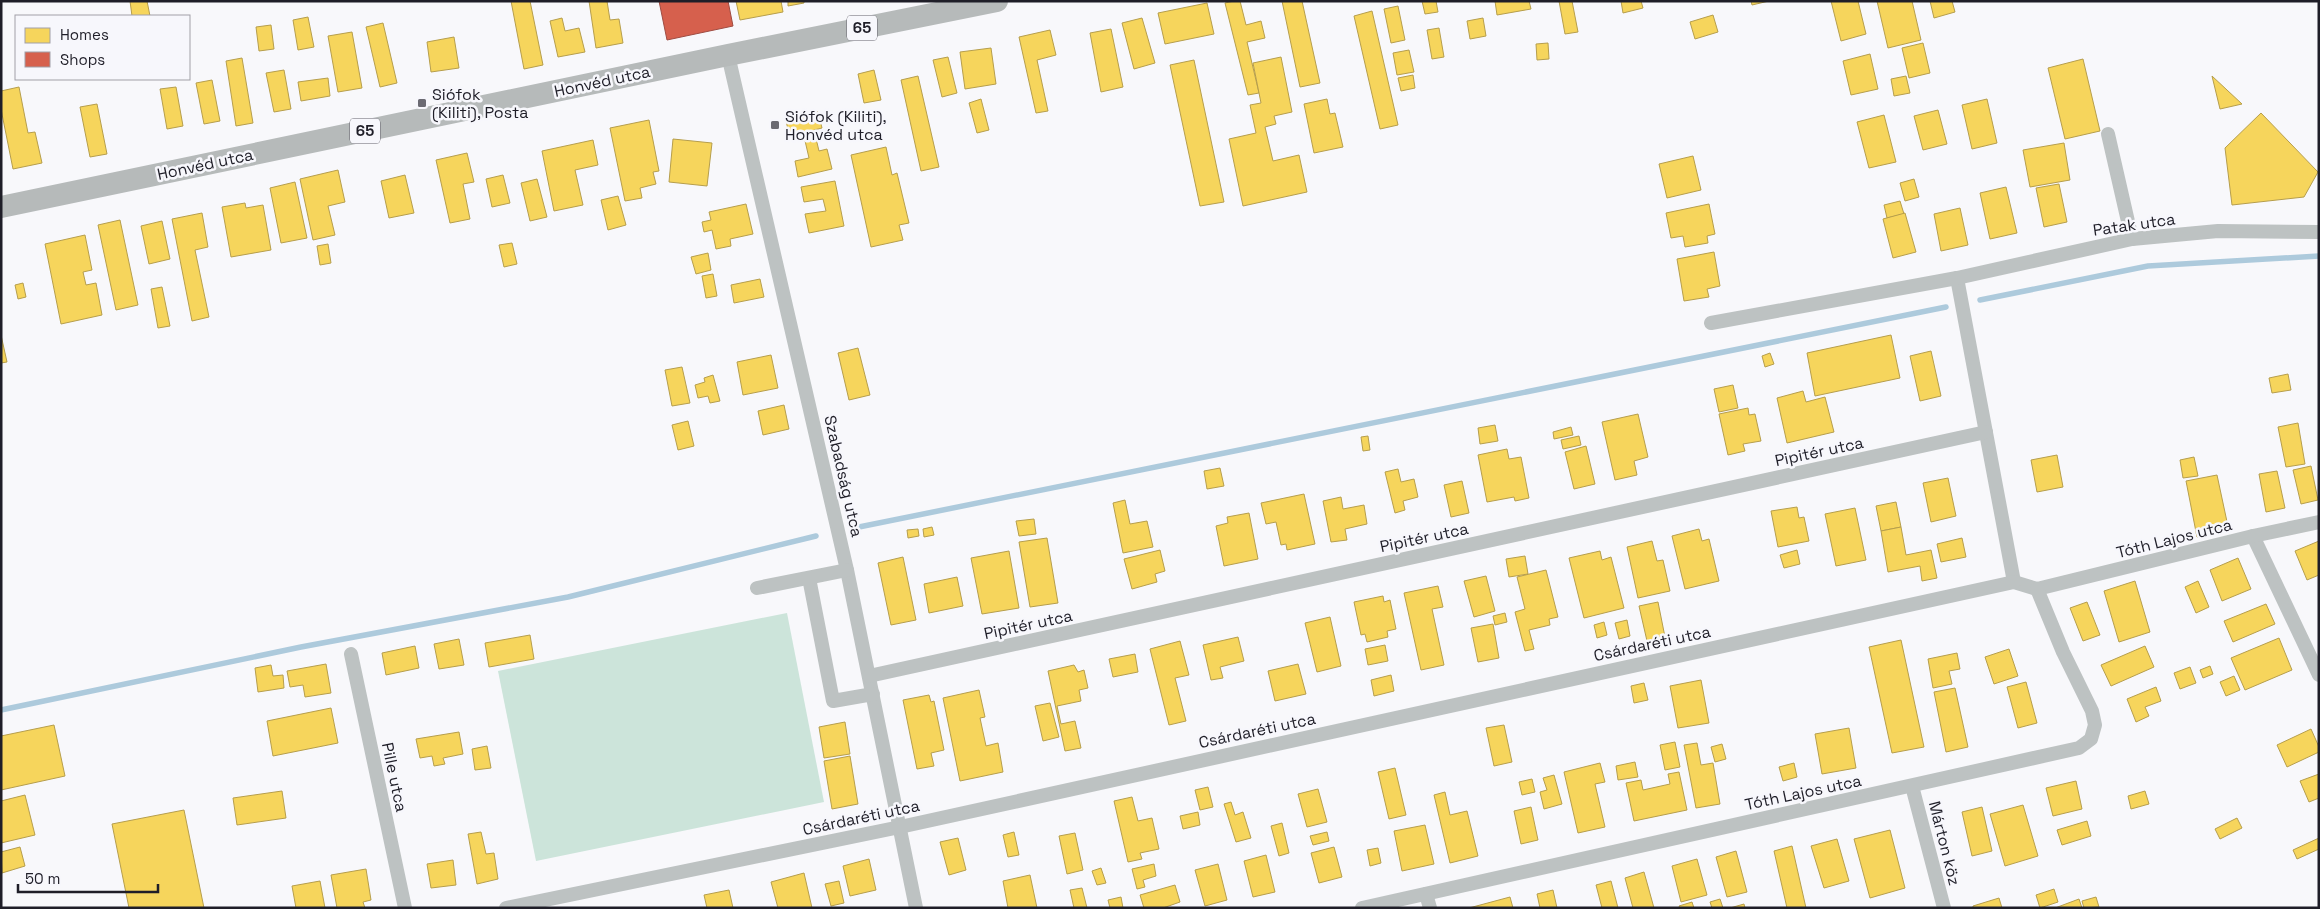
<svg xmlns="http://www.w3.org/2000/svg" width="2320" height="909" viewBox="0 0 2320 909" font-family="'Space Grotesk',sans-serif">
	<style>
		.green { fill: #cce4da }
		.homes { fill: #f6d55c; stroke: #b69e4c }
		.shops { fill: #d6604d; stroke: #9f4c42 }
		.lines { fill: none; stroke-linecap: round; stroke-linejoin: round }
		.stream { stroke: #adcadc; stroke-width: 5.5 }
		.street { stroke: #bdc2c2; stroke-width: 14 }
		.primary { stroke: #b6baba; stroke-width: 22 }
		.poi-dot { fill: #6b6a72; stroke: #f7f7fc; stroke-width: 2 }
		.labels { text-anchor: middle; stroke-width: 5; stroke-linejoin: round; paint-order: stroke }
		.shield { fill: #f7f7fc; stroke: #605f68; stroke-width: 1 }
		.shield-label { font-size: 15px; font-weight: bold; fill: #1f1e28 }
		.street-label { font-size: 16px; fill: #1f1e28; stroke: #f7f7fc }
		.poi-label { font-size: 16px; fill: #1f1e28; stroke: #f7f7fc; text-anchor: start }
	</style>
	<rect width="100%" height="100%" fill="#f8f8fb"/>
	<!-- green -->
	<path class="green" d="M787,613L824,802L536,861L498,671Z"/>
	<!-- homes -->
	<g class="homes">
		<path d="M130,1H147L150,16H132Z"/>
		<path d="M511,1H530L543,65L524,69Z"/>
		<path d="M589,1H607L610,20L619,19L623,43L596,48Z"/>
		<path d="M736,1H781L783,12L740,20Z"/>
		<path d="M788,1H804V3L788,6Z"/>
		<path d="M1234,1H1240L1246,25L1261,21L1265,38L1247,42L1259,93L1248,95L1225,3Z"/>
		<path d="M1282,1H1302L1320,83L1300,87Z"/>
		<path d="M1422,1H1436L1438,12L1425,14Z"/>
		<path d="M1495,1H1529L1531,9L1497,15Z"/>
		<path d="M1559,1H1572L1578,32L1565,34Z"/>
		<path d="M1621,1H1641L1643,8L1623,13Z"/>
		<path d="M1751,1H1769L1752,5Z"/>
		<path d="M1831,1H1858L1866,34L1841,41Z"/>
		<path d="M1877,1H1912L1921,40L1888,48Z"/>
		<path d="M1930,1H1952L1955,12L1934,18Z"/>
		<path d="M1207,3L1214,34L1165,44L1158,13Z"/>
		<path d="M1398,6L1405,40L1391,43L1384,9Z"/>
		<path d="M1372,11L1398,125L1380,129L1354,16Z"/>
		<path d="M1713,15L1718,32L1695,39L1690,22Z"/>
		<path d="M308,17L314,47L298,50L293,20Z"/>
		<path d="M562,18L565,31L579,28L585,52L558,57L550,21Z"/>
		<path d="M1142,18L1155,63L1134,69L1122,23Z"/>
		<path d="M1483,18L1486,36L1470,39L1467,21Z"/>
		<path d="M383,23L397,83L380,87L366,27Z"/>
		<path d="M271,25L274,49L259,51L256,27Z"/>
		<path d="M1439,28L1444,57L1432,59L1427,30Z"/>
		<path d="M1111,29L1123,87L1101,92L1090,33Z"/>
		<path d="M1050,30L1056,55L1037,60L1048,111L1036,113L1019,37Z"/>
		<path d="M352,32L362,88L338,92L328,36Z"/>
		<path d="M454,37L459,68L431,72L427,42Z"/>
		<path d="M1548,43L1549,59L1537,60L1536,44Z"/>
		<path d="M1923,43L1930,73L1909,78L1902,48Z"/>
		<path d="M991,48L996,84L965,89L960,52Z"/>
		<path d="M1409,50L1414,72L1397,75L1393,53Z"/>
		<path d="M1870,54L1878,89L1851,95L1843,61Z"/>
		<path d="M948,57L957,93L942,97L933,60Z"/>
		<path d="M1281,57L1292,112L1274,116L1276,124L1265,127L1273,161L1299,155L1307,192L1243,206L1229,139L1256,133L1250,105L1261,103L1253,63Z"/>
		<path d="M242,58L253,123L236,126L226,61Z"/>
		<path d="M2083,59L2100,131L2065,139L2048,68Z"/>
		<path d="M1194,60L1224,202L1200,206L1170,65Z"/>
		<path d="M284,70L291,109L274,112L266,73Z"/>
		<path d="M874,70L881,100L864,103L858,74Z"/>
		<path d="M1413,75L1415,88L1401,91L1398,78Z"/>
		<path d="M918,76L939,167L921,171L901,80Z"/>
		<path d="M1906,76L1910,93L1894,96L1891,79Z"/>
		<path d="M2212,76L2242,104L2220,109Z"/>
		<path d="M328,78L330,96L301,101L298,82Z"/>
		<path d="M212,80L220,121L204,124L196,83Z"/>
		<path d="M19,87L28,133L35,132L42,163L13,169L1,109V91Z"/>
		<path d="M176,87L183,126L167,129L160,89Z"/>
		<path d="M981,99L989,130L977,133L969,103Z"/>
		<path d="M1327,99L1330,114L1335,113L1343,147L1314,153L1304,104Z"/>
		<path d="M1987,99L1997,143L1972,149L1962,105Z"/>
		<path d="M97,104L107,154L90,157L80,107Z"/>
		<path d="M1938,110L1947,144L1923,150L1914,116Z"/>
		<path d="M818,112L822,128L814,130L819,151L827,149L832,169L798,177L795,161L809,158L803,132L789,135L786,120Z"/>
		<path d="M2261,113L2318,172L2304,197L2232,205L2225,148Z"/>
		<path d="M1884,115L1896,162L1869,168L1857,122Z"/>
		<path d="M649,120L659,171L653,172L656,184L640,188L642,198L625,201L610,128Z"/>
		<path d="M673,139L712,143L707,186L669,182Z"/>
		<path d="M593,140L598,165L575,170L583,205L554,211L542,151Z"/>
		<path d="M2064,143L2070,180L2030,187L2023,150Z"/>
		<path d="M886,147L892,175L897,173L909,223L899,225L903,240L871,247L851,155Z"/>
		<path d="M467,153L474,182L463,184L470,219L450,223L436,160Z"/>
		<path d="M1693,156L1701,190L1667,198L1659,164Z"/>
		<path d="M338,170L345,202L328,206L335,235L313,240L300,179Z"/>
		<path d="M405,175L414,213L389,218L381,181Z"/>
		<path d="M503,175L510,203L492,207L486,179Z"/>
		<path d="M537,179L547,217L530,221L521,183Z"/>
		<path d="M1914,179L1919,197L1905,201L1900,183Z"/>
		<path d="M835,181L844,226L809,233L805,214L826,211L823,199L804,202L801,187Z"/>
		<path d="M295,182L307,238L281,243L270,188Z"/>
		<path d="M2059,184L2067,222L2044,227L2036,188Z"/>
		<path d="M2006,187L2017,233L1990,239L1980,193Z"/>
		<path d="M618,196L626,225L608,230L601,200Z"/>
		<path d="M1900,201L1904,214L1887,218L1884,205Z"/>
		<path d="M245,203L246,208L263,205L271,250L231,257L222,207Z"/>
		<path d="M746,204L753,234L730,239L731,246L716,249L712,230L704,232L702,222L711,220L709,212Z"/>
		<path d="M1709,204L1715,234L1707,236L1708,243L1685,247L1683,236L1671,238L1666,213Z"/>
		<path d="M1960,208L1968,245L1941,251L1934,214Z"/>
		<path d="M202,213L208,247L195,250L209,317L192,321L172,219Z"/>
		<path d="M1905,213L1916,252L1893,258L1883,219Z"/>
		<path d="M120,220L138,305L116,310L98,225Z"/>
		<path d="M162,221L170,259L149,264L141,226Z"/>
		<path d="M85,235L92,270L83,272L86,285L96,283L102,315L61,324L45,244Z"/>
		<path d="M512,243L517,264L504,267L499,245Z"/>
		<path d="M328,244L331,263L320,265L317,246Z"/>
		<path d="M1714,252L1720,286L1707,289L1709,297L1684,301L1677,259Z"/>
		<path d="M708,253L711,270L696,274L691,257Z"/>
		<path d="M713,274L717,296L706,298L702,276Z"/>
		<path d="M760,279L764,297L734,303L731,285Z"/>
		<path d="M23,283L26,297L18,299L15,285Z"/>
		<path d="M162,287L170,326L158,328L151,289Z"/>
		<path d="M1,335L7,362L1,363Z"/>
		<path d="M1891,335L1900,378L1815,396L1807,353Z"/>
		<path d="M858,348L870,395L849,400L838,353Z"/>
		<path d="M1931,351L1941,396L1920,401L1910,356Z"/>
		<path d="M1770,353L1774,364L1765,367L1762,356Z"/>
		<path d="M771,355L778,388L743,395L737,362Z"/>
		<path d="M682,367L690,403L672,406L665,370Z"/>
		<path d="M2288,374L2291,390L2272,393L2269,378Z"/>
		<path d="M713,375L720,401L710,403L708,396L698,398L695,385L705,382L704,378Z"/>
		<path d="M1733,385L1738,408L1719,412L1714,389Z"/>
		<path d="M1803,391L1806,402L1825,397L1834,432L1787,443L1777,398Z"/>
		<path d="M784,405L789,429L763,435L758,411Z"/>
		<path d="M1748,408L1749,415L1755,414L1761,441L1743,444L1745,451L1728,455L1719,414Z"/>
		<path d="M1638,414L1648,457L1634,461L1637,475L1615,480L1602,422Z"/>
		<path d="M688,421L694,446L678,450L672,425Z"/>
		<path d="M2298,423L2305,464L2286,467L2278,427Z"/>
		<path d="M1495,425L1498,441L1480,444L1478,428Z"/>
		<path d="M1571,427L1573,435L1554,439L1553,432Z"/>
		<path d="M1368,436L1370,450L1363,451L1361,437Z"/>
		<path d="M1579,436L1581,445L1563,449L1561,440Z"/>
		<path d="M1586,446L1595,484L1574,489L1565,452Z"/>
		<path d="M1507,449L1509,459L1521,457L1529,498L1515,501L1514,497L1487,502L1478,455Z"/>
		<path d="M2057,455L2063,487L2037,492L2031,460Z"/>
		<path d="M2194,457L2198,476L2183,478L2180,460Z"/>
		<path d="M2311,466L2318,500L2301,504L2293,470Z"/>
		<path d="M1220,468L1224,486L1207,489L1204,471Z"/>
		<path d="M1398,469L1401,482L1414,479L1418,497L1403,501L1405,510L1395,513L1385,472Z"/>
		<path d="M2277,471L2285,508L2266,512L2259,474Z"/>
		<path d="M2217,475L2229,531L2197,537L2186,481Z"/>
		<path d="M1948,478L1956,516L1931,522L1923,483Z"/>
		<path d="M1462,481L1469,513L1451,517L1444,485Z"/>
		<path d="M1304,494L1315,544L1287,550L1286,544L1281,545L1276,522L1266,524L1261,503Z"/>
		<path d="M1341,497L1343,509L1364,505L1367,524L1345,529L1347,540L1331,542L1323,501Z"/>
		<path d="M1125,500L1130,524L1147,521L1153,547L1123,553L1113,503Z"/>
		<path d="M1896,502L1901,527L1881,531L1876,506Z"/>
		<path d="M1797,507L1799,518L1804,517L1809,541L1778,547L1771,511Z"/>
		<path d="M1855,508L1866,560L1836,566L1825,514Z"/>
		<path d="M1249,513L1258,559L1224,566L1216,526L1228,523L1227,517Z"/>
		<path d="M1034,519L1036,534L1019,536L1016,521Z"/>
		<path d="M932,527L934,535L924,537L923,529Z"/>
		<path d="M1901,527L1906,555L1931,550L1937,578L1922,581L1920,566L1888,572L1881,531Z"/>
		<path d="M918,529L919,536L908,538L907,530Z"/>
		<path d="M1699,529L1702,541L1709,539L1719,581L1685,589L1672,536Z"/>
		<path d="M1047,538L1058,603L1030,607L1019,542Z"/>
		<path d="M1962,538L1966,557L1941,562L1937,544Z"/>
		<path d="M1652,541L1657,561L1663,560L1670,591L1638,598L1627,547Z"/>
		<path d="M2319,541V575L2307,580L2295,551Z"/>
		<path d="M1160,550L1165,571L1155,574L1157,582L1132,589L1124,559Z"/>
		<path d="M1797,550L1800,564L1784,568L1780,555Z"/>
		<path d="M1009,551L1019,608L982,614L971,558Z"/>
		<path d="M1600,551L1602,560L1611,557L1624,608L1584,618L1569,558Z"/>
		<path d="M1525,556L1528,574L1509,577L1506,559Z"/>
		<path d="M903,557L916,620L891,625L878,563Z"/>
		<path d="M2238,558L2251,589L2222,601L2210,570Z"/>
		<path d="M1546,570L1558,617L1549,619L1550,625L1529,630L1534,649L1525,651L1515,612L1525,609L1517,577Z"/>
		<path d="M1486,576L1495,611L1474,617L1464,581Z"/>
		<path d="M957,577L963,606L929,613L924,584Z"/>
		<path d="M2135,581L2150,632L2119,642L2104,591Z"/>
		<path d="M2198,581L2209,607L2196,613L2185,587Z"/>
		<path d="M1438,586L1443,607L1432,609L1444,665L1421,670L1404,593Z"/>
		<path d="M1383,596L1384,602L1390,600L1396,629L1387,631L1388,637L1367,642L1365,634L1361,635L1354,602Z"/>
		<path d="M1658,602L1665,637L1647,641L1639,606Z"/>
		<path d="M2087,602L2100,635L2083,641L2070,608Z"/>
		<path d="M2266,604L2275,624L2233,642L2224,621Z"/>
		<path d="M1505,613L1507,622L1495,625L1493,616Z"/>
		<path d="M1330,617L1341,666L1317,672L1305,623Z"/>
		<path d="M1627,620L1630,636L1619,639L1615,623Z"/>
		<path d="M1604,622L1607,635L1597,638L1594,625Z"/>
		<path d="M1493,624L1499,658L1478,662L1471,628Z"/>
		<path d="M530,635L534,659L489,667L485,643Z"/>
		<path d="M1238,637L1244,661L1220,667L1223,678L1211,680L1203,645Z"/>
		<path d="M2279,638L2292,670L2245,690L2231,658Z"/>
		<path d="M459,639L464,665L439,669L434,644Z"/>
		<path d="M1901,640L1924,747L1892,753L1869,647Z"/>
		<path d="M1180,641L1189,675L1175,678L1186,721L1169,725L1150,649Z"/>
		<path d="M1385,645L1388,661L1368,665L1365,649Z"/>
		<path d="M415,646L419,668L386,675L382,653Z"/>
		<path d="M2145,646L2154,667L2111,686L2101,665Z"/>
		<path d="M2009,649L2018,676L1994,684L1985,657Z"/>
		<path d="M1957,653L1960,669L1949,671L1952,684L1933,688L1928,659Z"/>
		<path d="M1135,654L1138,672L1113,677L1109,659Z"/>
		<path d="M326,664L331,693L305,697L303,685L290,687L287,671Z"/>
		<path d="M1298,664L1306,694L1275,701L1268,671Z"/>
		<path d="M271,665L273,676L283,675L284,688L258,692L255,668Z"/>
		<path d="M1074,665L1078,672L1084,670L1088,688L1079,690L1081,701L1057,706L1061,724L1075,721L1081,748L1065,751L1048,671Z"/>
		<path d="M2210,666L2213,674L2203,678L2200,670Z"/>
		<path d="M2190,667L2196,683L2180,689L2174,673Z"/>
		<path d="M1391,675L1394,691L1374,696L1371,680Z"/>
		<path d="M2234,676L2240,690L2226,696L2220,682Z"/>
		<path d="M1701,680L1709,723L1678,728L1670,686Z"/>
		<path d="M2026,682L2037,723L2018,728L2007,687Z"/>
		<path d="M1644,683L1648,700L1634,703L1631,686Z"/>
		<path d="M2156,687L2161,701L2145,707L2149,716L2136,722L2127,699Z"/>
		<path d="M1955,688L1968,747L1946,752L1934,692Z"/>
		<path d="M979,690L985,717L980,718L986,746L998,743L1003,772L960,781L943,698Z"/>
		<path d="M929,695L931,702L934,701L944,750L931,753L934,766L917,769L903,700Z"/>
		<path d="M1050,703L1059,737L1043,741L1035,706Z"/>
		<path d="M331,708L338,743L273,756L267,721Z"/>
		<path d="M845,722L850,754L824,758L819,727Z"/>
		<path d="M54,725L65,776L1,790V736Z"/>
		<path d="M1504,725L1512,762L1494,766L1486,728Z"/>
		<path d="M1849,728L1856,768L1822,774L1815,734Z"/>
		<path d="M2311,729L2319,747V752L2287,767L2277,745Z"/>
		<path d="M459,732L463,754L443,758L445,764L434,766L432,756L420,758L416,739Z"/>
		<path d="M1675,742L1680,767L1665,770L1660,745Z"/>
		<path d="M1697,743L1701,765L1713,763L1720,804L1696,808L1684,745Z"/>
		<path d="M1722,744L1726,759L1715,762L1711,747Z"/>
		<path d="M487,746L491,768L475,770L472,749Z"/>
		<path d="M850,756L858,804L832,809L824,761Z"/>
		<path d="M1635,762L1638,777L1618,780L1616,766Z"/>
		<path d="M1600,763L1605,782L1595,784L1605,827L1578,833L1564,772Z"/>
		<path d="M1794,763L1797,777L1783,781L1779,767Z"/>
		<path d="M1395,768L1406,815L1389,819L1378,772Z"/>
		<path d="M1679,772L1687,810L1634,821L1626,783L1641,780L1643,790L1670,784L1668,774Z"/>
		<path d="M2319,774V798L2309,802L2300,781Z"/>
		<path d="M1554,775L1562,804L1544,809L1540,792L1547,790L1543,778Z"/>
		<path d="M1532,779L1535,792L1522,795L1519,782Z"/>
		<path d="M2076,781L2082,809L2053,816L2046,788Z"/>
		<path d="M1208,787L1213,807L1200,810L1195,790Z"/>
		<path d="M1318,789L1327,822L1307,827L1298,794Z"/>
		<path d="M282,791L286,818L237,825L233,798Z"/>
		<path d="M2145,791L2149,804L2131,809L2128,796Z"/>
		<path d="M1445,792L1450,815L1467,811L1478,856L1450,863L1434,795Z"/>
		<path d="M25,795L35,835L1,843V801Z"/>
		<path d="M1132,797L1138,821L1152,818L1159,849L1140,853L1142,859L1128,862L1114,801Z"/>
		<path d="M1231,802L1235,815L1243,812L1251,838L1236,842L1224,804Z"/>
		<path d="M2023,805L2038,856L2005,866L1990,814Z"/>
		<path d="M1531,807L1538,840L1521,844L1514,811Z"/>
		<path d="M1982,807L1992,851L1972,856L1962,812Z"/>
		<path d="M184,810L204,908H129L112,824Z"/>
		<path d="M1198,812L1200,825L1183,829L1180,816Z"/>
		<path d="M2237,818L2242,828L2220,839L2215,829Z"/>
		<path d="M2087,821L2091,836L2062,845L2057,830Z"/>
		<path d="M1282,823L1289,853L1279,856L1271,826Z"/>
		<path d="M1425,825L1434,864L1402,871L1394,831Z"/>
		<path d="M1890,830L1905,888L1870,898L1854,839Z"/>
		<path d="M481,832L486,854L494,853L498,879L477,884L468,834Z"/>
		<path d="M1014,832L1019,855L1008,857L1003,835Z"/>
		<path d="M1327,832L1329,841L1313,845L1310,836Z"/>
		<path d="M1075,833L1083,870L1067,874L1059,836Z"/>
		<path d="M958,838L966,870L949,875L940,842Z"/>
		<path d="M2319,838V849L2297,859L2293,850Z"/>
		<path d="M1837,839L1849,881L1824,888L1811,846Z"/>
		<path d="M1792,846L1806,908H1787L1774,851Z"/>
		<path d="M20,847L25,866L2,873L1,852Z"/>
		<path d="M1334,847L1342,877L1319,883L1311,853Z"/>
		<path d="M1378,848L1381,863L1370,866L1367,850Z"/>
		<path d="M1736,851L1747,892L1727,897L1716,857Z"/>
		<path d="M1266,855L1275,892L1253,897L1244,861Z"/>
		<path d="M869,859L876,890L850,896L843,866Z"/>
		<path d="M1697,859L1707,895L1681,902L1672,866Z"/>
		<path d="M453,860L456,885L431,888L427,864Z"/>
		<path d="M1154,864L1156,876L1143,880L1145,887L1137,889L1132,869Z"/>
		<path d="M1218,864L1227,900L1205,906L1195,870Z"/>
		<path d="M1101,868L1106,883L1097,885L1092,871Z"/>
		<path d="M366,869L371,900L363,902L365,908H337L331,875Z"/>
		<path d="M1644,872L1654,908H1633L1625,878Z"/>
		<path d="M804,873L812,908H778L771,882Z"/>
		<path d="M1030,875L1037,908H1008L1003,881Z"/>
		<path d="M320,881L325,908H296L292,886Z"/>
		<path d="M839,881L844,903L831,906L825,884Z"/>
		<path d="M1611,881L1618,908H1602L1596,885Z"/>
		<path d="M1175,885L1180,902L1163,908H1144L1140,895Z"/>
		<path d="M1082,888L1087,908H1074L1070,890Z"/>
		<path d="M2054,889L2058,902L2040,908L2036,895Z"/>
		<path d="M729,890L733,908H707L704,895Z"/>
		<path d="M1553,890L1557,908H1540L1537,894Z"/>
		<path d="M1121,897L1123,908H1110L1108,900Z"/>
		<path d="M1510,897L1513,908H1469Z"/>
		<path d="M2096,897L2099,907L2084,908L2082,901Z"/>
		<path d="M1999,898L2002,908H1973V906Z"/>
		<path d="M1720,899L1723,908H1712L1710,902Z"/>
		<path d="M2079,899L2082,908H2055Z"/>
		<path d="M1692,902L1694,908H1680L1679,906Z"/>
		<path d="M1744,904L1745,908H1730Z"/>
	</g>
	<!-- shops -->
	<path class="shops" d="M659,1H728L733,26L667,40Z"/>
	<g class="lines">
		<!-- stream -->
		<g class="stream">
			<path d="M1980,300L2148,266L2319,256"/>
			<path d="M854,528L1946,307"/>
			<path d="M1,710L301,647L568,597L816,536"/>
		</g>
		<!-- street -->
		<g class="street">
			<path d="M728,55L847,570L916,908"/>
			<path d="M2108,134L2132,239"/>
			<path d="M1957,278L2014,582"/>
			<path d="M1711,323L1957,278L2132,239L2218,231L2319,232"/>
			<path d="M2253,536L2319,675"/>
			<path d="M809,578L833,701L873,694"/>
			<path d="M2014,582L2037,589L2253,536L2319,522"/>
			<path d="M757,588L847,570"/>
			<path d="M351,654L405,908"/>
			<path d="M869,676L1986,432"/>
			<path d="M1912,786L1944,908"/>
			<path d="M1426,894L1430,908"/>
			<path d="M506,908L900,827L2014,582"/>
			<path d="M1362,908L2079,748L2091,739L2095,725L2092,711L2063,652L2037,589"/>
		</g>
		<!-- primary -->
		<path class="primary" d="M1,207L728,55L997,1"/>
	</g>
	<!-- markers -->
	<g class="poi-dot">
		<rect x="417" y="98" width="10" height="10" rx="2.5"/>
		<rect x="770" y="120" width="10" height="10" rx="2.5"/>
	</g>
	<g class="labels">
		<!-- shield labels -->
		<g class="shield">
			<rect x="847" y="15.5" width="30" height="25" rx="4"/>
			<rect x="350" y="118.5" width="30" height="25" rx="4"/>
		</g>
		<g class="shield-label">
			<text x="862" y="33">65</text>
			<text x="365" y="136">65</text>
		</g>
		<!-- street labels -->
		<g class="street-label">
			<text transform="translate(602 81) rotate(-12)" y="6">Honvéd utca</text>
			<text transform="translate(205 164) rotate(-12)" y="6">Honvéd utca</text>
			<text transform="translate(2134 224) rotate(-8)" y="6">Patak utca</text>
			<text transform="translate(1819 451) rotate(-12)" y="6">Pipitér utca</text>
			<text transform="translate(844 476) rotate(77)" y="6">Szabadság utca</text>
			<text transform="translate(1424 537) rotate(-12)" y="6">Pipitér utca</text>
			<text transform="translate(2174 538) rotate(-14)" y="6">Tóth Lajos utca</text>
			<text transform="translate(1028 624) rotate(-12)" y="6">Pipitér utca</text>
			<text transform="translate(1652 643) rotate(-12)" y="6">Csárdaréti utca</text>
			<text transform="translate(1257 730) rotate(-12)" y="6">Csárdaréti utca</text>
			<text transform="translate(395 777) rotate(78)" y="6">Pille utca</text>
			<text transform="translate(1803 792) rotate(-12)" y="6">Tóth Lajos utca</text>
			<text transform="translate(861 817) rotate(-12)" y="6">Csárdaréti utca</text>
			<text transform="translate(1945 843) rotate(76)" y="6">Márton köz</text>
		</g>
		<!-- poi labels -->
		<g class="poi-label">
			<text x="432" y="100">Siófok<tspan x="432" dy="18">(Kiliti), Posta</tspan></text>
			<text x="785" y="122">Siófok (Kiliti),<tspan x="785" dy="18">Honvéd utca</tspan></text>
		</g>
	</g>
	<!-- border -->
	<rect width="2320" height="909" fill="none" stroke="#1f1e28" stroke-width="5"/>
	<!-- legend -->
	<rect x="15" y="15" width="175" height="65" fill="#f7f7fc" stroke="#a1a0a7"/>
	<rect x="25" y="28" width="25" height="15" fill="#f6d55c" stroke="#a1a0a7"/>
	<text x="60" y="40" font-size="15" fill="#1f1e28">Homes</text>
	<rect x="25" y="52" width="25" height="15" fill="#d6604d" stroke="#a1a0a7"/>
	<text x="60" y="65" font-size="15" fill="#1f1e28">Shops</text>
	<!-- scale -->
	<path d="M18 884v8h140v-8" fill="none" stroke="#1f1e28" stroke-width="2.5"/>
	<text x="25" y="884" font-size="15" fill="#1f1e28" stroke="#f7f7fc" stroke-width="4" paint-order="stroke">50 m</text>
</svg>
